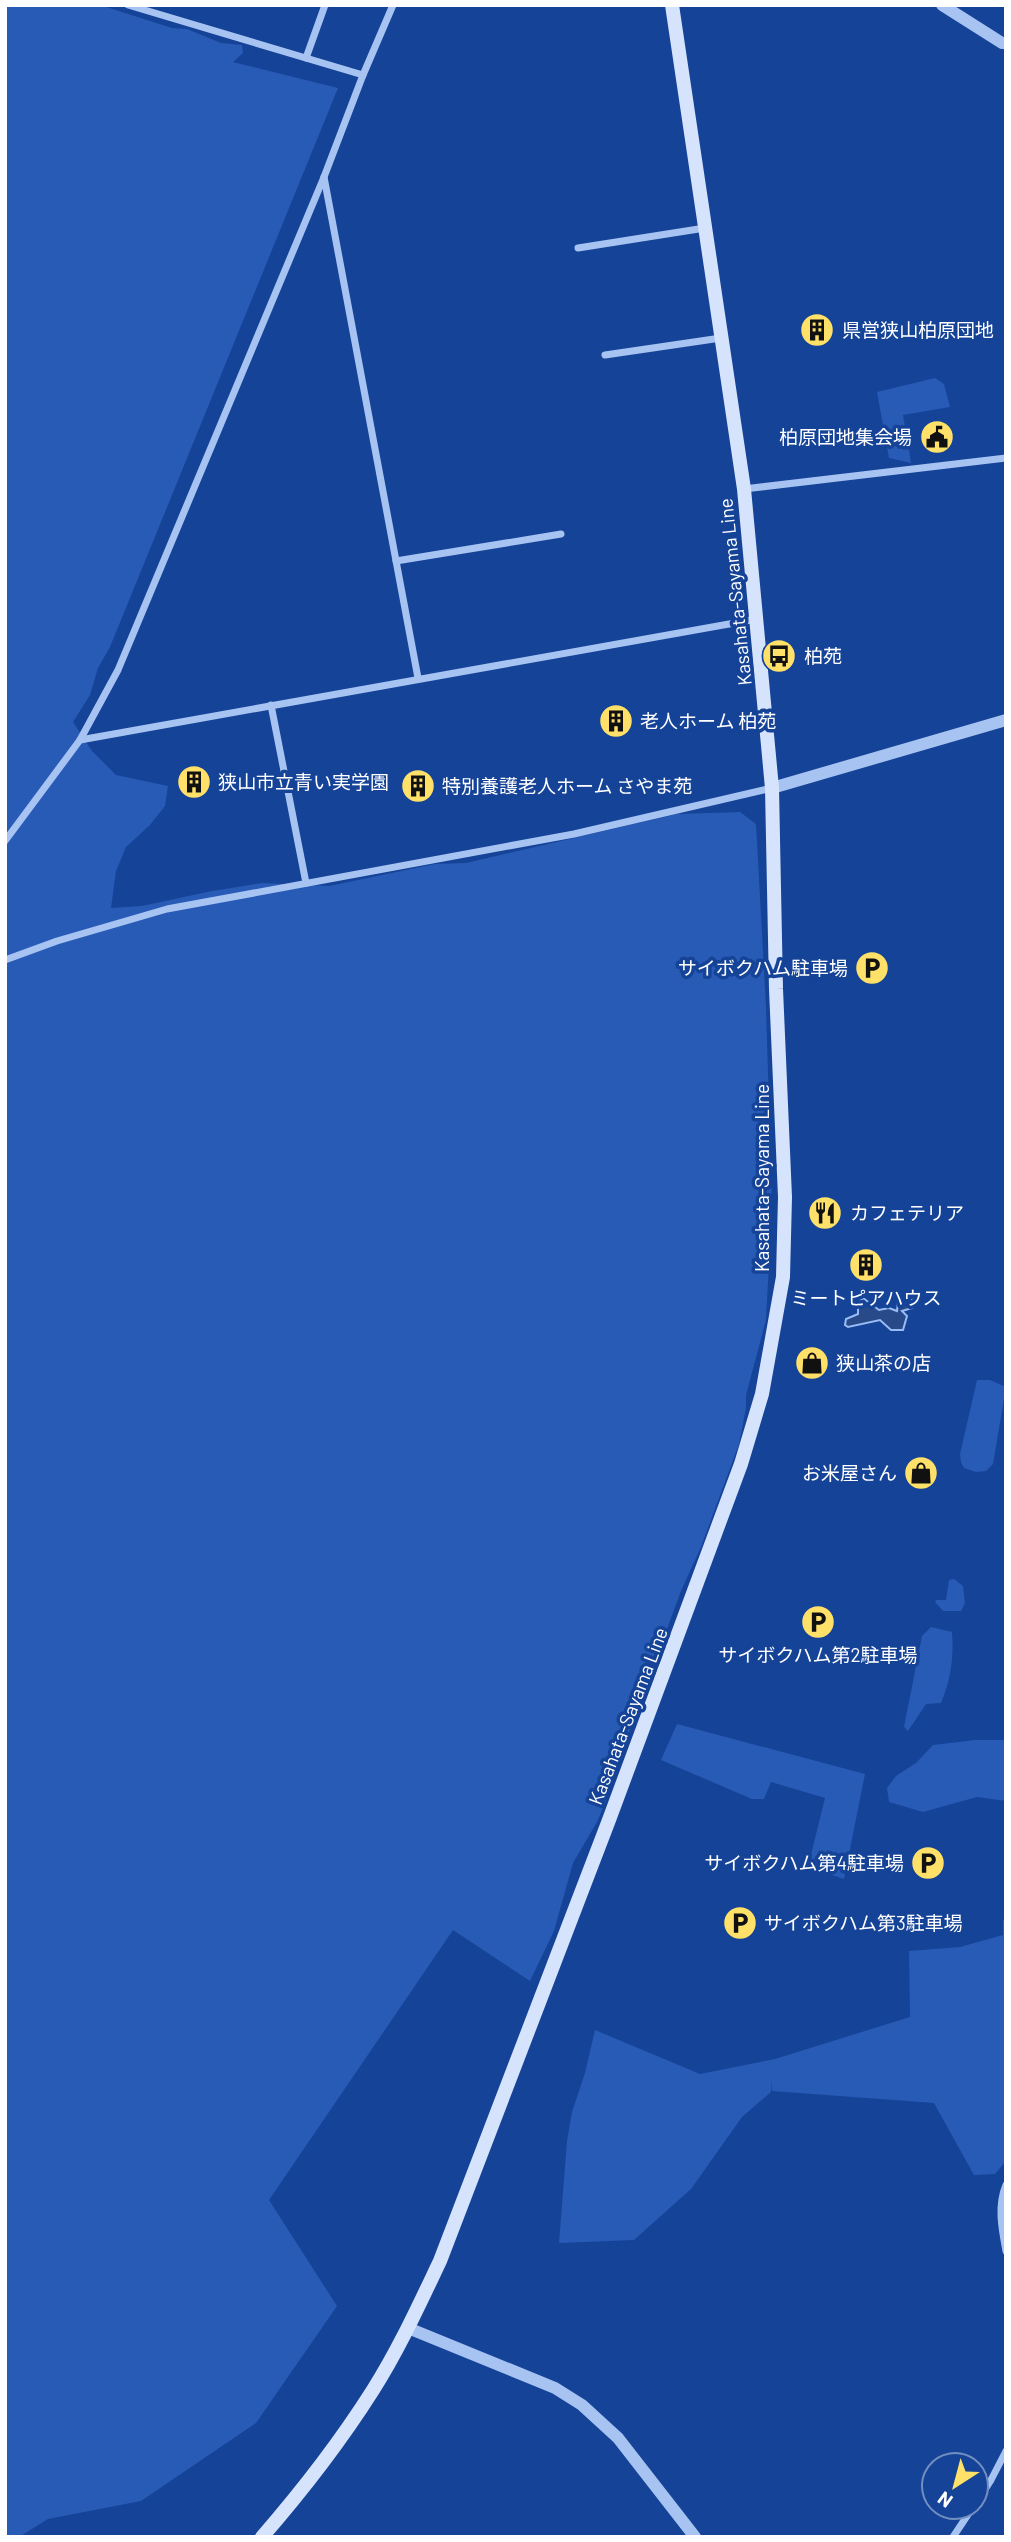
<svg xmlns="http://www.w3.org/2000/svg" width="1011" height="2542" viewBox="0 0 1011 2542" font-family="Barlow,'Noto Sans JP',sans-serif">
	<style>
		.green { fill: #285bb6 }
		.water { fill: #284a89; stroke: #99bcf5; stroke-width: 2 }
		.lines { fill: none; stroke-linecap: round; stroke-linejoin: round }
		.minor { stroke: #a7c3f2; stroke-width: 7 }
		.tertiary { stroke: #a7c3f2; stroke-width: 12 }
		.secondary { stroke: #d6e3fc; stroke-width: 14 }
		.labels { text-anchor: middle; stroke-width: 7; stroke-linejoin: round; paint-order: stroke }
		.poi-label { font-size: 19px; fill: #fff; stroke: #154397; text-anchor: start }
		.street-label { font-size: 19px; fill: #fff; stroke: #154397 }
	</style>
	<rect width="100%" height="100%" fill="#154397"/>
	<!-- green -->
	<g class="green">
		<path d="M5,5H100L172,28L187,29L221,43L242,45L243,53L233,62L338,88L110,647L98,668L90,695L73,722L92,751L116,775L168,786L165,806L150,825L126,847L116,871L111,908L142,906L212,891L262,883L329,886L435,864L466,863L677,814L740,812L756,824L766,1007L772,1206L766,1320L746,1395V1408L739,1444L701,1547L681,1591L620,1757L610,1791L597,1822L573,1863L554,1931L530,1981L453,1930L269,2200L337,2306L256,2423L141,2501L48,2519L19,2537H5Z"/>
		<path d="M935,378L944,384L950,407L903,415L911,463L889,458L877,392Z"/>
		<path d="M977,1380H990L1006,1387L993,1464L986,1471L976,1472L964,1468L961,1462L960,1454Z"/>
		<path d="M954,1579L963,1586L965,1603L961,1611H943L935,1602L936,1600H946L949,1580Z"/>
		<path d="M931,1627L952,1632C954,1656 951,1680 941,1703L926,1704L908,1731L904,1727L922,1636Z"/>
		<path d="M677,1724L865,1774L844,1879L808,1867L825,1798L771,1782L764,1799H752L661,1760Z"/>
		<path d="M975,1740H1006V1801L977,1797L923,1812L889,1802L887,1788L896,1776L916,1763L933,1745Z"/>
		<path d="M1006,1918V2161L995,2174L974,2175L934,2103L772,2091V2080L771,2092L742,2117L691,2189L634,2240L559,2243L567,2141L572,2112L585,2073L595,2030L700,2074L775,2059L910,2017L909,1951L960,1947L1003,1935V1920Z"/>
	</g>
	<!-- water -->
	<path class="water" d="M863,1298L879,1310L889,1308L897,1311L898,1302L912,1300V1308L902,1311L907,1316L903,1330H891L880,1320L848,1327L845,1325L846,1319L858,1314V1303Z"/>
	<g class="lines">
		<!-- minor -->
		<g class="minor">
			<path d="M128,5L363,75"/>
			<path d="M306,58L325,5"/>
			<path d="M324,177L418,678"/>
			<path d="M578,248L705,228"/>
			<path d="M605,355L721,338"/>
			<path d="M744,489L1006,458"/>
			<path d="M396,561L561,534"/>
			<path d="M271,705L306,883"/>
			<path d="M80,740L757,619"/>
			<path d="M5,841L80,740L118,670L324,177L363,75L393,5"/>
			<path d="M5,960L57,941L167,909L574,834L772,788"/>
			<path d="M1006,2185C997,2206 1002,2230 1006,2251"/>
			<path d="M976,2503L991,2480L1006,2451"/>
			<path d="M953,2537L973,2507"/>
		</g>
		<!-- tertiary -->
		<g class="tertiary">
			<path d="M942,5L1002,43H1006"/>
			<path d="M772,788L1006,720"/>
			<path d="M408,2328L555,2388L582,2405L618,2438L695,2537"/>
		</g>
		<!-- secondary -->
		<path class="secondary" d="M262,2537C302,2491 340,2442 373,2390C399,2349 419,2305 440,2261L609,1820L741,1464L762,1394L783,1277L785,1197L776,989L772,788L744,489L672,5"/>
	</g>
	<!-- icons -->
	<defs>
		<g id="building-disc" transform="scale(1.75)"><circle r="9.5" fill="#ffe068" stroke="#154397"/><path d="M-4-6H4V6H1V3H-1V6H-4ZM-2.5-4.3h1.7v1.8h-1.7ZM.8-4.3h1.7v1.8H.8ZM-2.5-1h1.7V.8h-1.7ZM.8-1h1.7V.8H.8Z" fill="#111"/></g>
		<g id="civic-disc" transform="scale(1.75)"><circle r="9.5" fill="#ffe068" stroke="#154397"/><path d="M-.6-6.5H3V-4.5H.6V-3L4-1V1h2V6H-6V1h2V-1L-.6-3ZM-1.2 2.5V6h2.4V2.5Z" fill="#111"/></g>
		<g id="bus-disc" transform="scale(1.75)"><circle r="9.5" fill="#ffe068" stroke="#154397"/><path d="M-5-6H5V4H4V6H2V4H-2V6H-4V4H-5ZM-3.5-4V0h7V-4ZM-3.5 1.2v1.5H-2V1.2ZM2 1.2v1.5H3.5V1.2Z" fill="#111"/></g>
		<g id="parking-disc" transform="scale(1.75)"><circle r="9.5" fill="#ffe068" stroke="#154397"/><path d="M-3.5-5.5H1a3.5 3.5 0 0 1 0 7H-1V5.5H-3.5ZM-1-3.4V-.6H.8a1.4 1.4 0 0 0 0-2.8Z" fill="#111"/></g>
		<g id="restaurant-disc" transform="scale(1.75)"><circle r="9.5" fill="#ffe068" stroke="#154397"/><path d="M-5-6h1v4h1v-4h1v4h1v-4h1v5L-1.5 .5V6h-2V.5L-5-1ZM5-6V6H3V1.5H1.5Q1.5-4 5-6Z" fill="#111"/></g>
		<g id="shop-disc" transform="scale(1.75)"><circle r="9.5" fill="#ffe068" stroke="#154397"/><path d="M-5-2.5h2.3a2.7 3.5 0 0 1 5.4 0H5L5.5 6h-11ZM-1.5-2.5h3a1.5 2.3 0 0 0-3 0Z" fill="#111"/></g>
	</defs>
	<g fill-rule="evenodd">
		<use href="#building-disc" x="817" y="330"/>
		<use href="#civic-disc" x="937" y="437"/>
		<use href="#bus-disc" x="779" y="656"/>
		<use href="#building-disc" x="616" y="721"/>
		<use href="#building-disc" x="194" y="782"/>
		<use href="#building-disc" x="418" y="786"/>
		<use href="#parking-disc" x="872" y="968"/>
		<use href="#restaurant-disc" x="825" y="1213"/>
		<use href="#building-disc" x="866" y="1265"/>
		<use href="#shop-disc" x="812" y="1363"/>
		<use href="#shop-disc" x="921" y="1473"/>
		<use href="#parking-disc" x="818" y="1622"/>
		<use href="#parking-disc" x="928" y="1863"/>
		<use href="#parking-disc" x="740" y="1923"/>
	</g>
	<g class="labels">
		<!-- poi labels -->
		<g class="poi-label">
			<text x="842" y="337">県営狭山柏原団地</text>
			<text x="912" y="444" text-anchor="end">柏原団地集会場</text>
			<text x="804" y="663">柏苑</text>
			<text x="640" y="728">老人ホーム 柏苑</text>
			<text x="218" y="789">狭山市立青い実学園</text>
			<text x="442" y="793">特別養護老人ホーム さやま苑</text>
			<text x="848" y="975" text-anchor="end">サイボクハム駐車場</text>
			<text x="850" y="1220">カフェテリア</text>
			<text x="866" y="1305" text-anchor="middle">ミートピアハウス</text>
			<text x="836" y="1370">狭山茶の店</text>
			<text x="897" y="1480" text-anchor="end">お米屋さん</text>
			<text x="818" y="1662" text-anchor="middle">サイボクハム第2駐車場</text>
			<text x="904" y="1870" text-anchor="end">サイボクハム第4駐車場</text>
			<text x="764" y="1930">サイボクハム第3駐車場</text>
		</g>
		<!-- street labels -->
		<g class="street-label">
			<text transform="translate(735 592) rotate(-96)" y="7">Kasahata-Sayama Line</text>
			<text transform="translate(762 1178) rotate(-90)" y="7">Kasahata-Sayama Line</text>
			<text transform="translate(628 1716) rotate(-69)" y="7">Kasahata-Sayama Line</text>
		</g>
	</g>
	<!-- border -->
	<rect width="1011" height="2542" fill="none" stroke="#ffffff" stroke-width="14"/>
	<!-- north arrow -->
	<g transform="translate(955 2486) rotate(216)"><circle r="33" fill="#154397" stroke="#738ec1" stroke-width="2"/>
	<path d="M0-5L12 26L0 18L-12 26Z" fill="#ffe068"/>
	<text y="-10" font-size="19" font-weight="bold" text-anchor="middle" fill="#ffffff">N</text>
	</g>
</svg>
